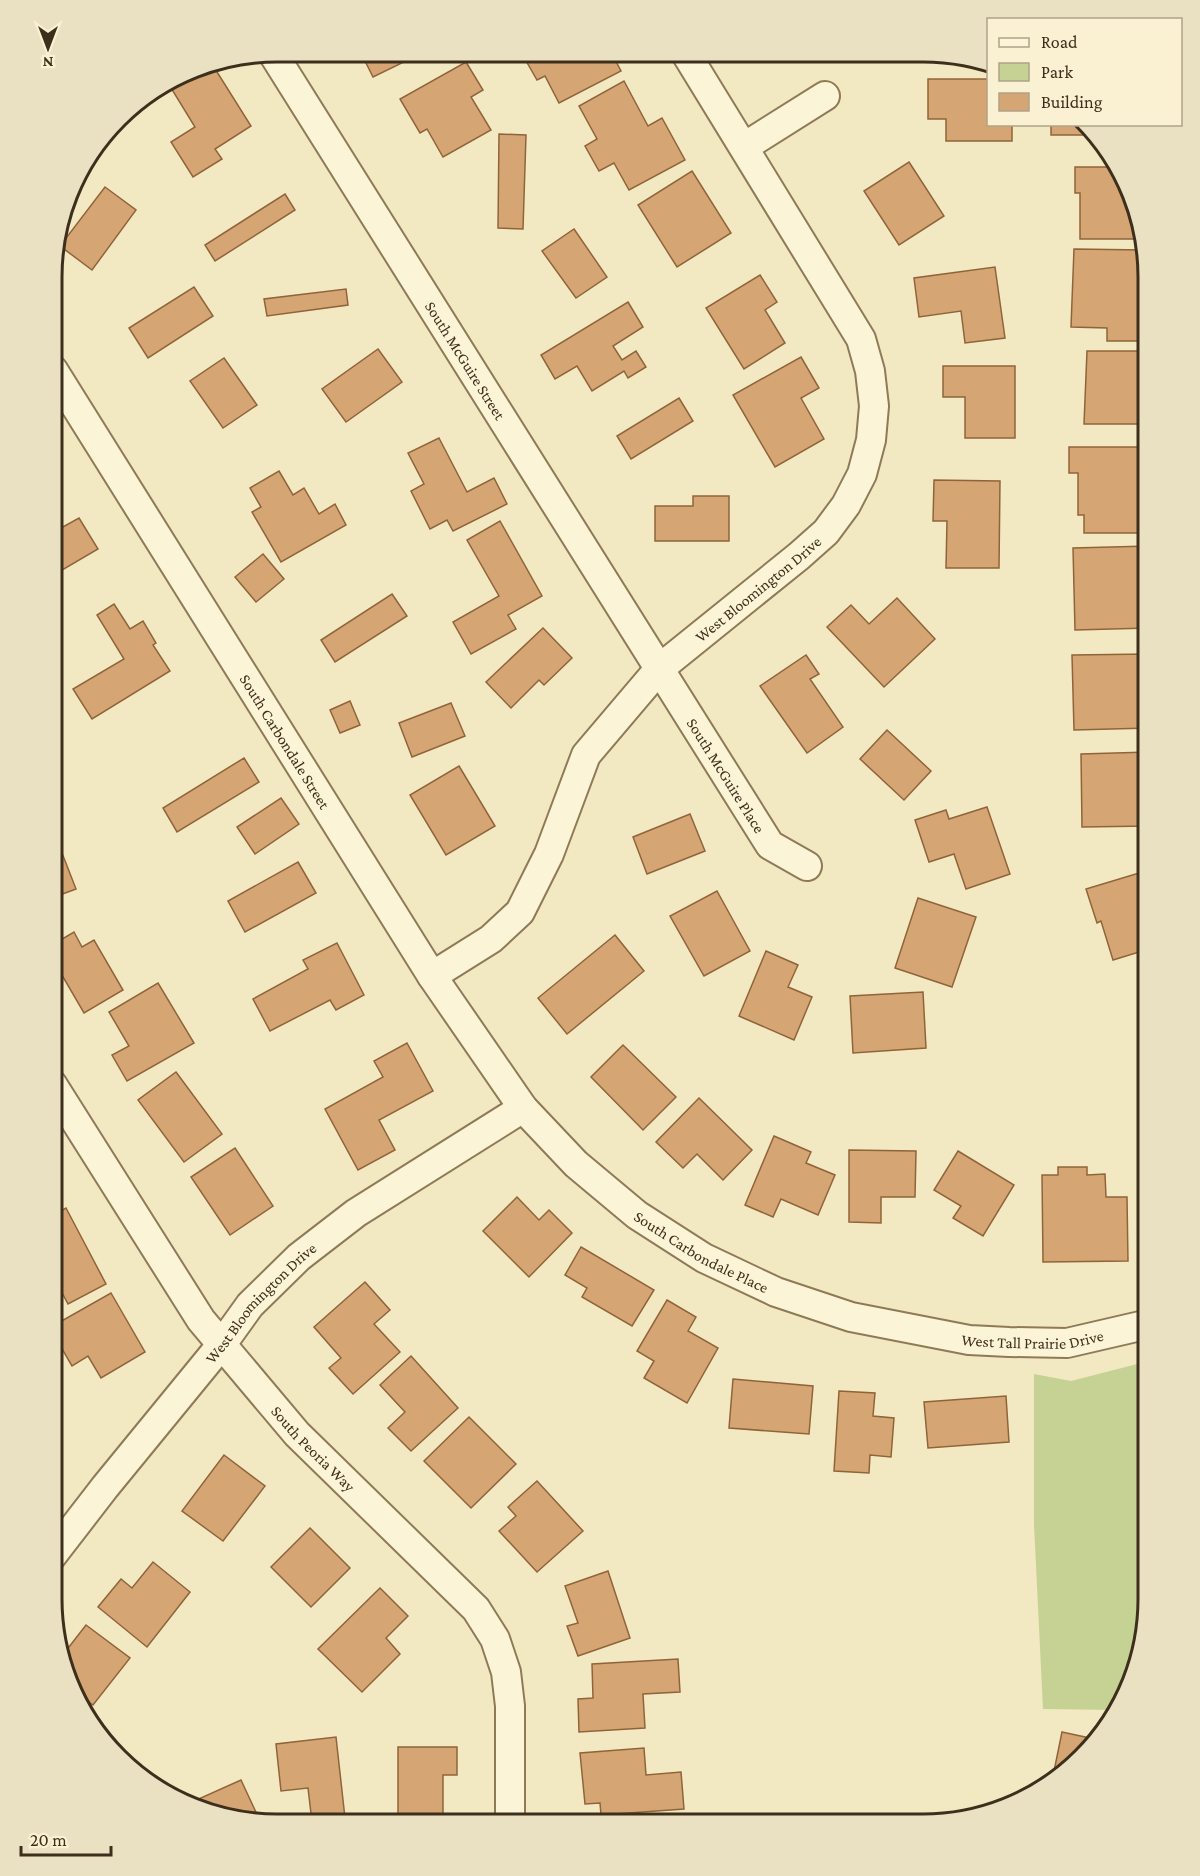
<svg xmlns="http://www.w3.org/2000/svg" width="1200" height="1876" viewBox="0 0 1200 1876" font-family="'Crimson Pro',serif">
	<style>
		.green { fill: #c5d294 }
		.building { fill: #d5a574; stroke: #90643a; stroke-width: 1.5 }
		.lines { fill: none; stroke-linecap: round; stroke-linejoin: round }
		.minor-casing { stroke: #8e7a57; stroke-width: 32 }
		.minor { stroke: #fcf4d6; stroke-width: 28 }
		.labels { text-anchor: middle; stroke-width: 5; stroke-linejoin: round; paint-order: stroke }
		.street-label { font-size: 16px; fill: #3d2f1c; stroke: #f9f1d2 }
		.rim { fill: none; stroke: #3d2f1c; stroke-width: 3 }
	</style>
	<rect width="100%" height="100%" fill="#f2e9c2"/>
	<!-- green -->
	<path class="green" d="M1149,1361L1148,1614L1132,1685L1118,1710L1043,1709L1034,1525V1374L1071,1381Z"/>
	<!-- building -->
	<g class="building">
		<path d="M360,51H401L406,61L373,77Z"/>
		<path d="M521,52H611L621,71L559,103L545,76L537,80Z"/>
		<path d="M466,62L483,90L471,97L491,130L443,157L427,129L420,133L400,99Z"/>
		<path d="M212,64L251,126L215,149L222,159L193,177L171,142L195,127L168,83L192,68Z"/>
		<path d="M928,79H988V124H1012V141H946V119H928Z"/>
		<path d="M624,81L648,126L662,118L685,160L629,190L614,163L599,171L585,146L597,139L579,106Z"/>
		<path d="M1051,124H1087L1098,135H1051Z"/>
		<path d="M499,134L526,135L523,229L498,228Z"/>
		<path d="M909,162L944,216L899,245L864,191Z"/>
		<path d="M1075,167H1118L1132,190L1141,239H1080V193H1075Z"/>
		<path d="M692,171L731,233L677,267L638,205Z"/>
		<path d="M105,187L136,210L92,270L60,246Z"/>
		<path d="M285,194L295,210L215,261L205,245Z"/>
		<path d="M574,229L607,277L576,298L542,251Z"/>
		<path d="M1074,249L1144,250L1149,277V341H1107V328L1071,327Z"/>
		<path d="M995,267L1005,338L965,343L961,311L919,317L914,278Z"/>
		<path d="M760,275L777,302L765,310L785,343L744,369L706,308Z"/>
		<path d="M194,287L213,316L148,358L129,328Z"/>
		<path d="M346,289L348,305L267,316L264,299Z"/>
		<path d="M628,302L643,327L613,346L622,360L636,351L646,367L628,378L624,371L592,391L577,366L555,379L541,355Z"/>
		<path d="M378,349L402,382L346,422L322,389Z"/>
		<path d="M1087,351H1149V424H1084Z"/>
		<path d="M801,357L819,388L801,398L824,439L775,467L733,395Z"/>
		<path d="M224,358L257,405L223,428L190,381Z"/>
		<path d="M943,366H1015V438H965V397H943Z"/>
		<path d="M679,398L693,421L631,459L617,436Z"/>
		<path d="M439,438L467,492L494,478L507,504L453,531L447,520L430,529L411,491L424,484L408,453Z"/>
		<path d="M1069,447H1149V533H1084V515H1078V473H1069Z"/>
		<path d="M279,471L293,495L304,488L319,514L335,504L346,525L281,562L252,512L261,507L250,488Z"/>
		<path d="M934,480L1000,481L999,568H946L947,521H933Z"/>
		<path d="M693,496H729V541H655V506H693Z"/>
		<path d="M79,518L98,549L52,576V533Z"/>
		<path d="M500,521L542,596L508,615L516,629L471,654L453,622L499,596L467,540Z"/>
		<path d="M1149,546V628L1075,630L1073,548Z"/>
		<path d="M263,554L284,579L256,602L235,577Z"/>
		<path d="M392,594L407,616L335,662L321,640Z"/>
		<path d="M897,598L935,639L884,687L827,627L851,605L869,624Z"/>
		<path d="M114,604L130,629L143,621L156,643L153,645L170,671L92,719L73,689L124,659L97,615Z"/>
		<path d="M543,628L572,658L544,685L539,680L511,708L486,682Z"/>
		<path d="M1149,654V728L1074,730L1072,655Z"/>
		<path d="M806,655L819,674L810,679L843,727L807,753L760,686Z"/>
		<path d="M350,701L360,725L340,733L330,710Z"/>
		<path d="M451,703L465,736L412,757L399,723Z"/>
		<path d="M887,730L931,771L904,800L860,759Z"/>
		<path d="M1149,752V826L1082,827L1081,754Z"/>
		<path d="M244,758L259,782L177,832L163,808Z"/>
		<path d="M459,766L495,826L446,855L410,795Z"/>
		<path d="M281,798L299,824L255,854L237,827Z"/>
		<path d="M987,807L1010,874L966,889L954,854L929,862L915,820L946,810L949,819Z"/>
		<path d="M690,814L705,851L647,874L633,837Z"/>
		<path d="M62,853L76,889L52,898V857Z"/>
		<path d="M298,862L316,893L245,932L228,901Z"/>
		<path d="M1149,870V949L1113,960L1101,921L1097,923L1086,889Z"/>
		<path d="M717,891L750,951L704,976L670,916Z"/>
		<path d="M918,898L976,917L952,987L895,968Z"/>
		<path d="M74,932L82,947L94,940L123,990L84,1013L52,958V945Z"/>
		<path d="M615,935L644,971L567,1034L538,998Z"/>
		<path d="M337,943L364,995L336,1010L330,1000L270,1031L253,999L308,969L303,960Z"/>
		<path d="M766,951L798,965L788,987L812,997L794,1040L739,1016Z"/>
		<path d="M158,983L194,1043L127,1081L112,1055L129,1046L109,1012Z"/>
		<path d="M923,992L926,1048L853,1053L850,996Z"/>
		<path d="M407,1043L433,1091L379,1120L395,1150L358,1170L325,1109L383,1077L374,1061Z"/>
		<path d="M623,1045L676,1097L643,1130L591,1077Z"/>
		<path d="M176,1072L222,1134L184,1162L138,1100Z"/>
		<path d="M699,1098L752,1150L723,1180L697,1154L683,1168L656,1142Z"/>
		<path d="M774,1136L811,1152L806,1163L835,1175L818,1215L781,1199L773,1217L745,1205Z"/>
		<path d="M235,1148L273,1206L230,1235L191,1177Z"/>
		<path d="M849,1150L916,1151L915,1197H881V1223L849,1222Z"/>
		<path d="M958,1151L1014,1185L983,1236L953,1218L961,1206L934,1190Z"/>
		<path d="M1145,1160H1149V1239H1143Z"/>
		<path d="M1058,1167H1087V1175L1105,1174L1106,1197H1127L1128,1261L1043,1262L1042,1175H1058Z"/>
		<path d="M517,1197L539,1220L549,1210L572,1233L529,1277L483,1231Z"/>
		<path d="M66,1208L106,1284L68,1304L51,1272L52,1216Z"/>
		<path d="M581,1247L654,1290L632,1326L582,1297L587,1288L565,1275Z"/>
		<path d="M365,1282L390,1310L374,1324L400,1352L353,1394L329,1368L341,1358L314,1327Z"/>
		<path d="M111,1293L145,1352L101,1378L88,1356L72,1366L51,1330V1327Z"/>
		<path d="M667,1300L696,1317L688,1331L718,1348L687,1403L644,1378L654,1361L637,1351Z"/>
		<path d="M411,1356L458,1408L411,1451L388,1428L405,1412L380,1385Z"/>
		<path d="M733,1379L813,1386L809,1434L729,1428Z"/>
		<path d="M839,1391L875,1393L873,1416L894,1418L891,1457L870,1455L869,1473L834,1471Z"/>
		<path d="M1006,1396L1009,1442L928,1448L924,1402Z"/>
		<path d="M469,1417L516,1464L471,1508L424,1461Z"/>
		<path d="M224,1455L265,1486L223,1541L182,1511Z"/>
		<path d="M537,1481L583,1531L537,1572L499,1531L516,1516L508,1507Z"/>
		<path d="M310,1528L350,1568L311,1607L271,1567Z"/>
		<path d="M153,1562L190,1592L147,1647L98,1607L121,1579L132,1588Z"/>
		<path d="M608,1571L630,1638L578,1656L567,1626L578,1623L565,1586Z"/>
		<path d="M380,1588L408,1616L386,1638L400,1654L362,1692L318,1649Z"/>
		<path d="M86,1625L130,1658L93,1705L69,1687L62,1656Z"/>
		<path d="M678,1659L680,1692L643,1694L645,1728L579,1732L578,1699L593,1698L592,1664Z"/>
		<path d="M1062,1732L1099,1740L1062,1777L1053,1776Z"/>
		<path d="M336,1737L345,1818L312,1822L308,1788L281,1791L276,1744Z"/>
		<path d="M398,1747H457V1775H443V1817H398Z"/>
		<path d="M644,1748L646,1775L681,1772L684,1809L601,1815L600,1803L585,1804L580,1753Z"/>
		<path d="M241,1780L261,1823H248L185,1805Z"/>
	</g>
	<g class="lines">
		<!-- minor casing -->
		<g class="minor-casing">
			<g id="minor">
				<path id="s1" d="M272,52L770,845L807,866"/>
				<path d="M744,147L825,96"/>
				<path id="s2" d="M53,370L432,976L523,1108L576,1164L637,1215L704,1258L776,1292L851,1317L969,1340L1009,1342L1067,1343L1149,1324"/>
				<path id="s3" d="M432,976L491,939L520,912L549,854L586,755L659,669L799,556L826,532L846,505L862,474L871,440L874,406L870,371L861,339L685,52"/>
				<path id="s4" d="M52,1084L201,1320L297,1434L476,1609L495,1639L506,1672L510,1706V1824"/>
				<path id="s5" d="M51,1557L105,1487L222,1344L250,1305L299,1257L356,1213L523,1108"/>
			</g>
		</g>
		<!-- minor -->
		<use href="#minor" class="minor"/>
	</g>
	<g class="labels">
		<!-- street labels -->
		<g class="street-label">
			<text dy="6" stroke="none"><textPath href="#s1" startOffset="364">South McGuire Street</textPath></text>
			<text dy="6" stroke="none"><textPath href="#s3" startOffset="520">West Bloomington Drive</textPath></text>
			<text dy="6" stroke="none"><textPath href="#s2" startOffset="438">South Carbondale Street</textPath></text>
			<text dy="6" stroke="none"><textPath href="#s1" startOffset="854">South McGuire Place</textPath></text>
			<text dy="6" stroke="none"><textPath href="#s2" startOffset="1106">South Carbondale Place</textPath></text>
			<text dy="6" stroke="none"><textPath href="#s5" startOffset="330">West Bloomington Drive</textPath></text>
			<text dy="6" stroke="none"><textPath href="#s2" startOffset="1454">West Tall Prairie Drive</textPath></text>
			<text dy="6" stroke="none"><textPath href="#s4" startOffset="450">South Peoria Way</textPath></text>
		</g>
	</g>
	<!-- crop -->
	<path d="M0 0H1200V1876H0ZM277 62H923A215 215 0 0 1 1138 277V1599A215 215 0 0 1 923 1814H277A215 215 0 0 1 62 1599V277A215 215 0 0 1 277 62Z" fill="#eae1c3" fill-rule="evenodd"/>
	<path class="rim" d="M277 62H923A215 215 0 0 1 1138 277V1599A215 215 0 0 1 923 1814H277A215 215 0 0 1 62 1599V277A215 215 0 0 1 277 62Z"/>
	<!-- legend -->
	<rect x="987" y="18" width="195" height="108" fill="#f9f1d2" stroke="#aea389" stroke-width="1.5"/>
	<rect x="999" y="38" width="30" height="9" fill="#fcf4d6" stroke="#aea389" stroke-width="1.5"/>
	<text x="1041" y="48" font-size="18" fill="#3d2f1c">Road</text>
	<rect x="999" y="63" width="30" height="18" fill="#c5d294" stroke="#aea389" stroke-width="1.5"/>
	<text x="1041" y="78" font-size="18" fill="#3d2f1c">Park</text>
	<rect x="999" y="93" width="30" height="18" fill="#d5a574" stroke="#aea389" stroke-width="1.5"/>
	<text x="1041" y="108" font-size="18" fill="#3d2f1c">Building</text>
	<!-- north arrow -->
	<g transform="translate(48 48) rotate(180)" stroke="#f9f1d2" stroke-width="4.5" paint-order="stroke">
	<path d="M0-4.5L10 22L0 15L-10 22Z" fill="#3d2f1c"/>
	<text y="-9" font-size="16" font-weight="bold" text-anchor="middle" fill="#3d2f1c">N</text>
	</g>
	<!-- scale -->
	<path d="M21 1846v9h90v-9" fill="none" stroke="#3d2f1c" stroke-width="3"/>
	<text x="30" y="1846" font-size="18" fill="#3d2f1c" stroke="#f9f1d2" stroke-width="4.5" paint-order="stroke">20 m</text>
</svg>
